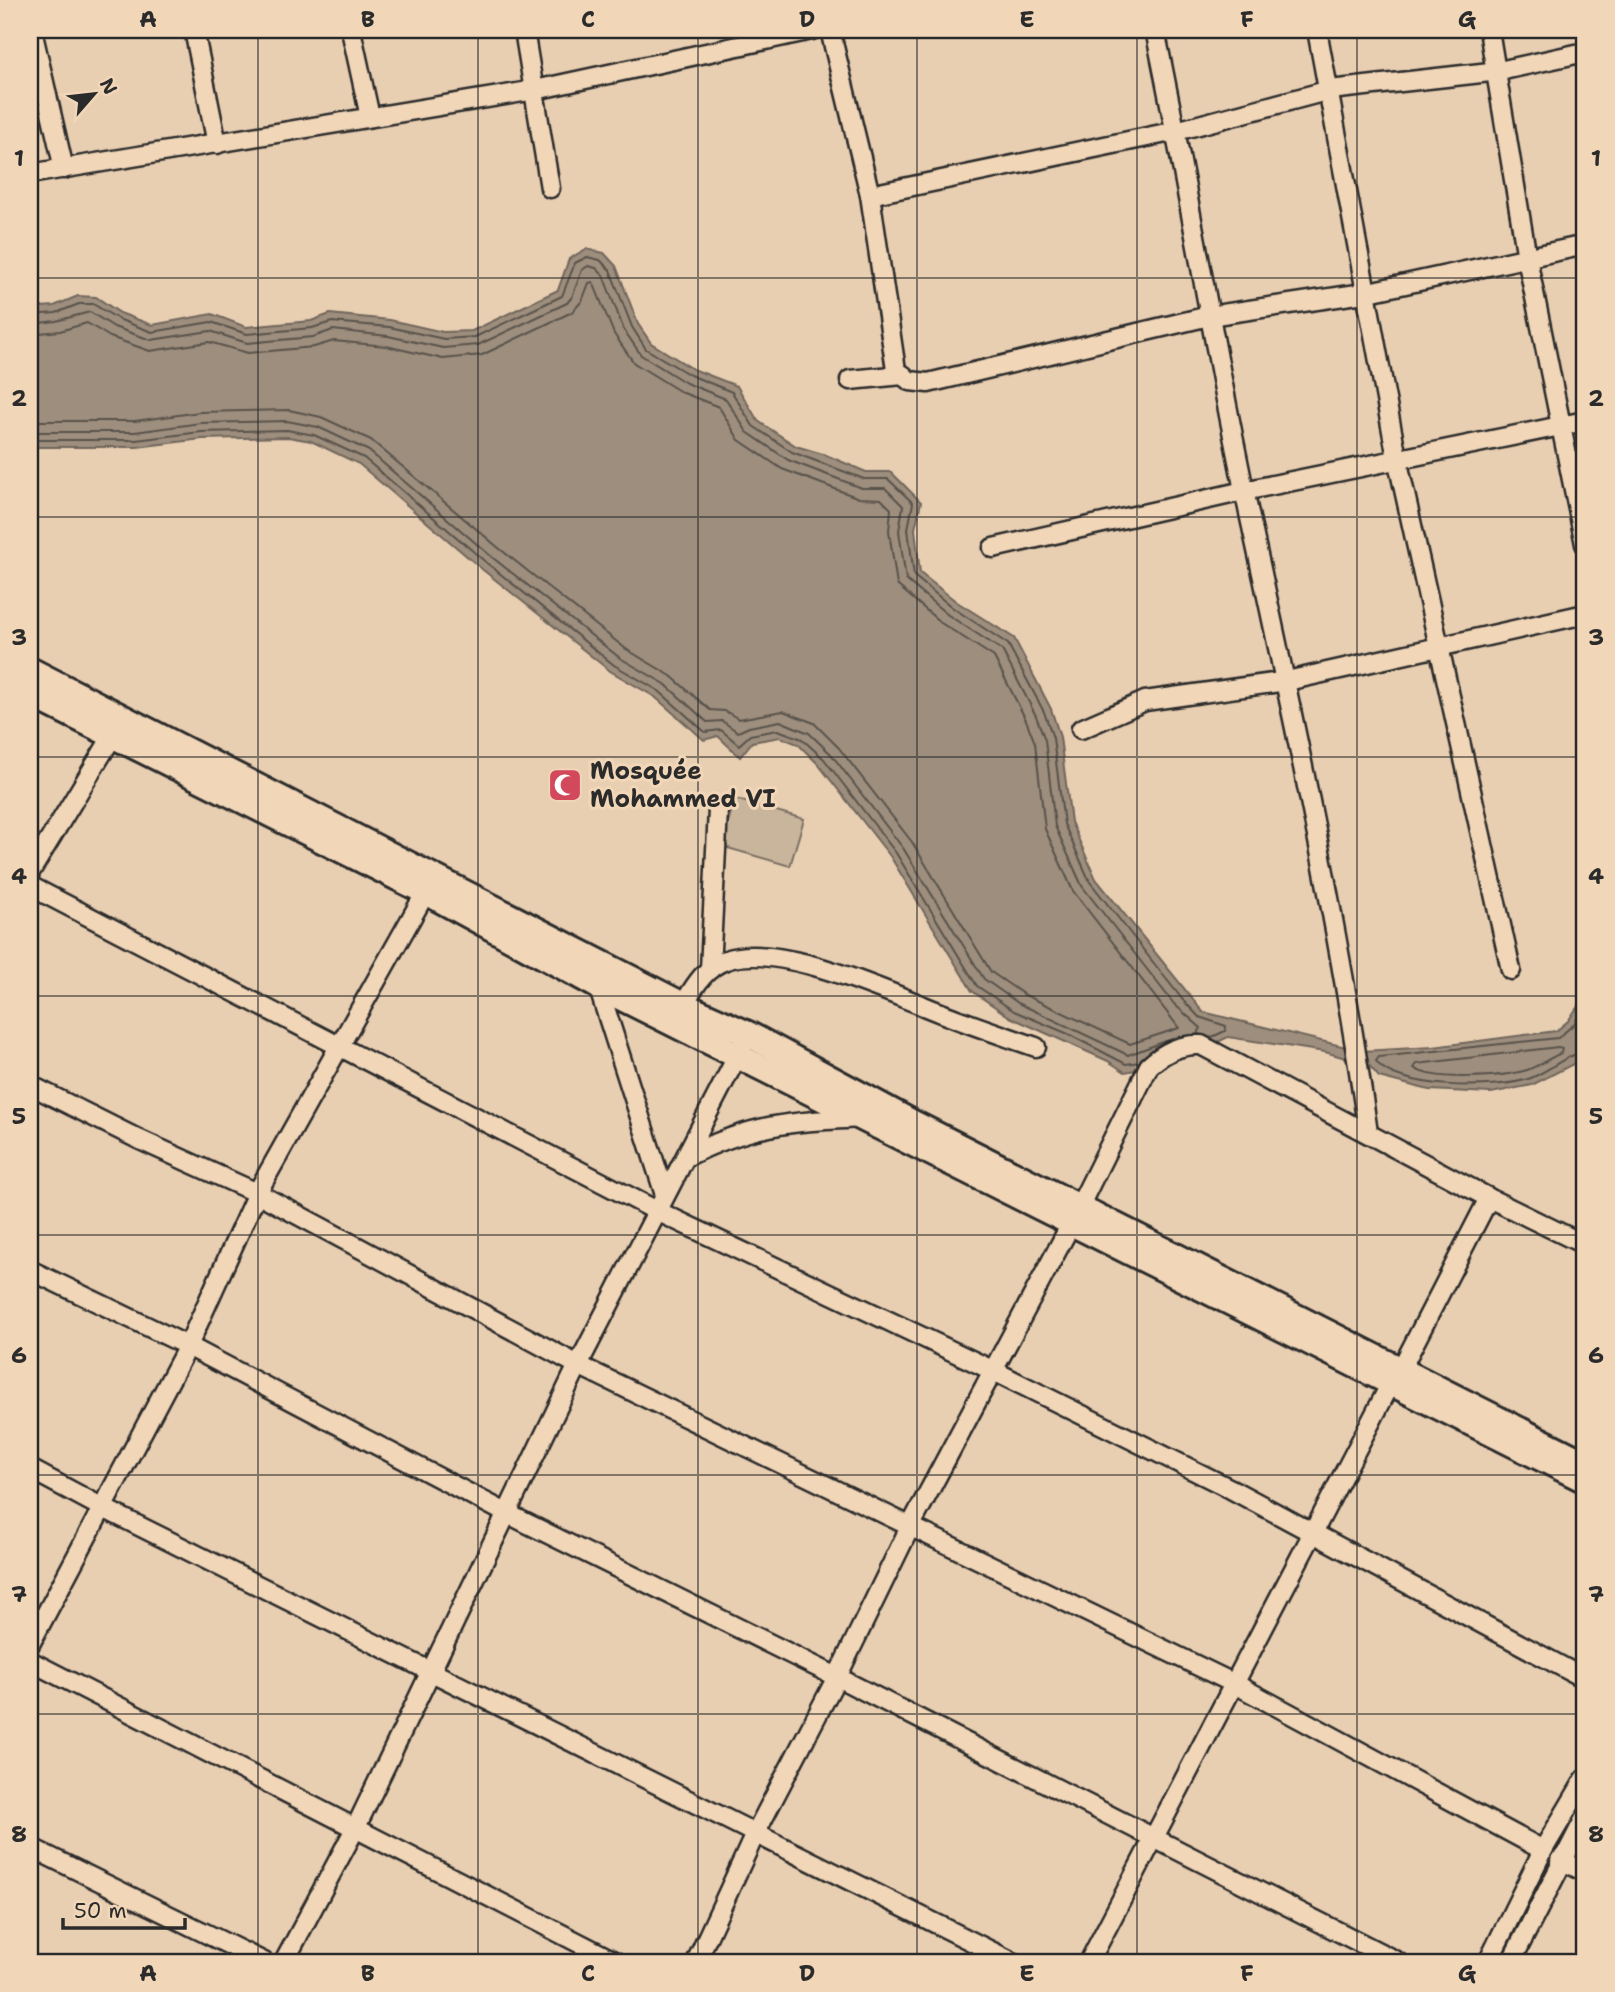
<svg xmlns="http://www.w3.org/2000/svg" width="1615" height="1992" viewBox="0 0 1615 1992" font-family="'Shantell Sans',sans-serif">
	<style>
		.green { fill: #c9b49c; stroke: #7a7064; stroke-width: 2 }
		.water { fill: #9e8e7d; stroke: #70665c; stroke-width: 2 }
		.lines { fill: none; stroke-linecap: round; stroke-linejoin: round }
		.shore { stroke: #59534c; stroke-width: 2 }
		.street-casing { stroke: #2b2b2b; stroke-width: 23 }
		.secondary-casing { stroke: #2b2b2b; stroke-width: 30 }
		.street { stroke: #f1d6b8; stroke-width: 18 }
		.secondary { stroke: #f1d6b8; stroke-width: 24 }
		.grid { fill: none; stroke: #2b2b2b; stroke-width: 2; stroke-opacity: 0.55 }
		.labels { text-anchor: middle; stroke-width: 6; stroke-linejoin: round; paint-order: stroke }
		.poi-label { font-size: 24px; font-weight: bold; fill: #2b2b2b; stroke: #f1d6b8; text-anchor: start }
		.neatline { fill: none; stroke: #2b2b2b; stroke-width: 2.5 }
		.grid-label { font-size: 23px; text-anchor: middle; font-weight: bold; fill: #2b2b2b }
	</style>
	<rect width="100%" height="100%" fill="#e9cfb2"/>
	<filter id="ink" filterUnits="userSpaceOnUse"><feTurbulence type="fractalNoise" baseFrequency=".0143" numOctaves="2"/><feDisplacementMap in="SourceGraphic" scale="14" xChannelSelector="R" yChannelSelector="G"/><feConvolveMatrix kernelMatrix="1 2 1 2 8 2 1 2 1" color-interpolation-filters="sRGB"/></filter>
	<g filter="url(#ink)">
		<!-- green -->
		<path class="green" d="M735,799L804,819L790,866L721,846Z"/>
		<!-- water -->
		<path class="water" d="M586,249L604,253L616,266L638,324L651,343L693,369L737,386L758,421L796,446L826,455L866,472H891L921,502L915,529L920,573L957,602L1014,638L1051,709L1060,737L1071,822L1096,879L1203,1012L1362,1051L1433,1047L1556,1031L1568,1021L1585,996V1058L1532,1085L1491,1093L1429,1090L1379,1077L1369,1065L1325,1052L1228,1037L1193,1054L1170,1057L1146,1068L1125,1072L1108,1061L1010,1017L972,991L890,856L818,764L798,744L780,737L752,742L740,757L718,736L704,740L655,697L610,671L483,570L359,464L311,441L288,437L202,439L137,447H30V308L54,306L78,296L96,297L120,313L152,325L212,314L246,327L311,321L330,314L390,320L443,332L472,331L558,290L569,259Z"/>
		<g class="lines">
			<!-- shore -->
			<g class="shore">
				<path d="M30,315L56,313L79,304H93L118,319L152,332L211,322L247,334L312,328L332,322L389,327L444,339L475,337L562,296L575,263L587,257L600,260L610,270L632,327L646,349L690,375L732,392L753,426L792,452L864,479H888L913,503L908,529L914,576L953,608L1008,644L1044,712L1053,738L1064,824L1090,882L1182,999L1199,1017L1226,1026L1225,1031L1210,1038"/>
				<path d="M30,324L56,321L90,312L114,327L151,340L210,331L247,343L313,337L333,330L388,336L443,348L478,345L567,303L572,297L582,270L588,266L596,268L603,275L624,330L641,355L686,383L726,399L747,432L788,460L862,488H885L903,506L899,531L906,580L948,615L1002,650L1036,716L1045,740L1055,826L1082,886L1174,1004L1201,1028L1197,1035"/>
				<path d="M30,334L60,331L87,323L110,337L150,351L209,342L248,353L314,347L334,341L386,346L443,359L482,355L572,312L582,301L589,283L593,282L614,334L634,363L681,392L719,407L739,440L782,469L859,498L881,499L891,509L889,531L897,585L941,623L994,657L1026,720L1035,743L1045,829L1073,891L1179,1028L1130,1044L1023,994L991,972L912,842L839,748L814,723L783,711L739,719L725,711L710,710L671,676L626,649L500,549L371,440L321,417L289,410L200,412L135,421H30"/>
				<path d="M30,432H135L201,423L287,421L318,427L369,451L493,558L620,658L665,684L707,722L722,721L738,732L749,727L780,721L809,733L831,754L903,848L984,979L1018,1003L1128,1055L1166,1041"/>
				<path d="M30,440H136L201,432L287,430L314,435L364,458L488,564L614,665L659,691L705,732L721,730L739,745L750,735L778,730L802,739L824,759L896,853L977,986L1014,1011L1066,1033L1126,1064L1139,1062"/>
				<path d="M1585,1008L1573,1025L1558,1038L1379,1057L1376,1061C1395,1090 1500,1090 1531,1078C1549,1071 1567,1054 1585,1052"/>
				<path d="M1558,1047L1562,1048L1561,1053C1550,1058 1538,1066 1527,1070C1504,1077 1432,1082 1414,1068L1417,1064Z"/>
			</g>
			<!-- street casing -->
			<g class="street-casing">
				<g id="street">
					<path d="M32,30L64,169"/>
					<path d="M194,30L217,144"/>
					<path d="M351,30L370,117"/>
					<path d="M524,30L550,188"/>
					<path d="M830,30L870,195L896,370L910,381L928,383L1209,316L1364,293L1585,245"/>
					<path d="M1155,30C1187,183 1212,337 1244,490C1290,704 1338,917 1368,1133"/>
					<path d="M1317,30L1397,458L1511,970"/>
					<path d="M1489,30L1527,258L1585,544"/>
					<path d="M30,174L535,90L812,30"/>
					<path d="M870,195L1176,131L1330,90L1499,71L1585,52"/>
					<path d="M850,380L903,375"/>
					<path d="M993,548L1244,491L1585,421"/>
					<path d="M1081,729L1145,701L1287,681L1585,614"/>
					<path d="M30,872L112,737"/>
					<path d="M30,886L657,1211L994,1371L1231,1489L1585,1679"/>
					<path d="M710,969L718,810"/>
					<path d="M598,986L665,1195"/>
					<path d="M683,1005C694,987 705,967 726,960C776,942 878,988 926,1007C962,1022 999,1034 1036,1047"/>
					<path d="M30,1085L138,1139L257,1193L578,1365L1235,1684L1543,1850"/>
					<path d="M686,1157C752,1124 788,1122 861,1118"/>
					<path d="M1080,1205L1149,1066C1164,1052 1181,1044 1201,1045L1489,1198L1585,1245"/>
					<path d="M30,1270L188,1346L506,1513L837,1677L1398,1962"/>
					<path d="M1401,1369L1489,1198"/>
					<path d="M30,1469L103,1508L1013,1962"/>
					<path d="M30,1644L188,1346L257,1193L431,883"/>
					<path d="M30,1661L616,1962"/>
					<path d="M30,1847L264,1962"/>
					<path d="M1561,1860L1585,1872"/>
					<path d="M284,1962L356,1827L578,1365L743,1045"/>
					<path d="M696,1962L755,1834L837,1677L910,1527L1071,1224"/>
					<path d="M1089,1962L1390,1385"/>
					<path d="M1488,1962L1543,1850L1585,1779"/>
					<path d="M1511,1962L1585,1818"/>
				</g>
			</g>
			<!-- secondary casing -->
			<g class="secondary-casing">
				<g id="secondary">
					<path d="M30,670L683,1005L748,1034L915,1124L1585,1463"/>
					<path d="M30,694L426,892L598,986L1585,1480"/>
				</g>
			</g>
			<!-- street -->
			<use href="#street" class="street"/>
			<!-- secondary -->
			<use href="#secondary" class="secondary"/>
		</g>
	</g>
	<!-- grid -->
	<path class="grid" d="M258,30V1962M478,30V1962M698,30V1962M917,30V1962M1137,30V1962M1357,30V1962M30,278H1585M30,517H1585M30,757H1585M30,996H1585M30,1235H1585M30,1475H1585M30,1714H1585"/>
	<!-- icons -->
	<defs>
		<g id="mosque-square" transform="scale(1.75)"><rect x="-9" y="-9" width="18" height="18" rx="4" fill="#d1495b" stroke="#f1d6b8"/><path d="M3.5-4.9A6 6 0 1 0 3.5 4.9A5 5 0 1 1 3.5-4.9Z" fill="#fff"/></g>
	</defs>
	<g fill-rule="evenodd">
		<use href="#mosque-square" x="565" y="785"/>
	</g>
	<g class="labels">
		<!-- poi labels -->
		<g class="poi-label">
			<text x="590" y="779">Mosquée<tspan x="590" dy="28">Mohammed VI</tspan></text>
		</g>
	</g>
	<!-- margin -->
	<rect width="1615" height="1992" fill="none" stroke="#f1d6b8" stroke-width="77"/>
	<!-- north arrow -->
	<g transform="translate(94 94) rotate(62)" stroke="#f1d6b8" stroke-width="5" paint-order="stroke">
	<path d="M0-5L12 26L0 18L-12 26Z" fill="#2b2b2b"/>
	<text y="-10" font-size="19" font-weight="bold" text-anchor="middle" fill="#2b2b2b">N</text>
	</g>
	<!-- scale -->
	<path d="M63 1918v10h122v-10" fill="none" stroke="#2b2b2b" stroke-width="3.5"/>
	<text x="74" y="1918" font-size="21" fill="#2b2b2b" stroke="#f1d6b8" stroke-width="5" paint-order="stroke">50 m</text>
	<rect x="38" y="38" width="1538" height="1916" class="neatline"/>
	<g class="grid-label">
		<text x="148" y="27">A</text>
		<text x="368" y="27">B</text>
		<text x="588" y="27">C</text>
		<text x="807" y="27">D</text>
		<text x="1027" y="27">E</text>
		<text x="1247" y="27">F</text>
		<text x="1467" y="27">G</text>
		<text x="19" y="166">1</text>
		<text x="1596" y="166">1</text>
		<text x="19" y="406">2</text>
		<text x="1596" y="406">2</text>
		<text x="19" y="645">3</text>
		<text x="1596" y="645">3</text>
		<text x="19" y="884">4</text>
		<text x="1596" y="884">4</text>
		<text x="19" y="1124">5</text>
		<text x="1596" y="1124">5</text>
		<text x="19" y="1363">6</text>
		<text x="1596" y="1363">6</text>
		<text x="19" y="1602">7</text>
		<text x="1596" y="1602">7</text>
		<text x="19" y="1842">8</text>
		<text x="1596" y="1842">8</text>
		<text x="148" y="1981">A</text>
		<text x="368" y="1981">B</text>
		<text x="588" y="1981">C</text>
		<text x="807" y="1981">D</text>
		<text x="1027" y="1981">E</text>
		<text x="1247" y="1981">F</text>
		<text x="1467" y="1981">G</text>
	</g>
</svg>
